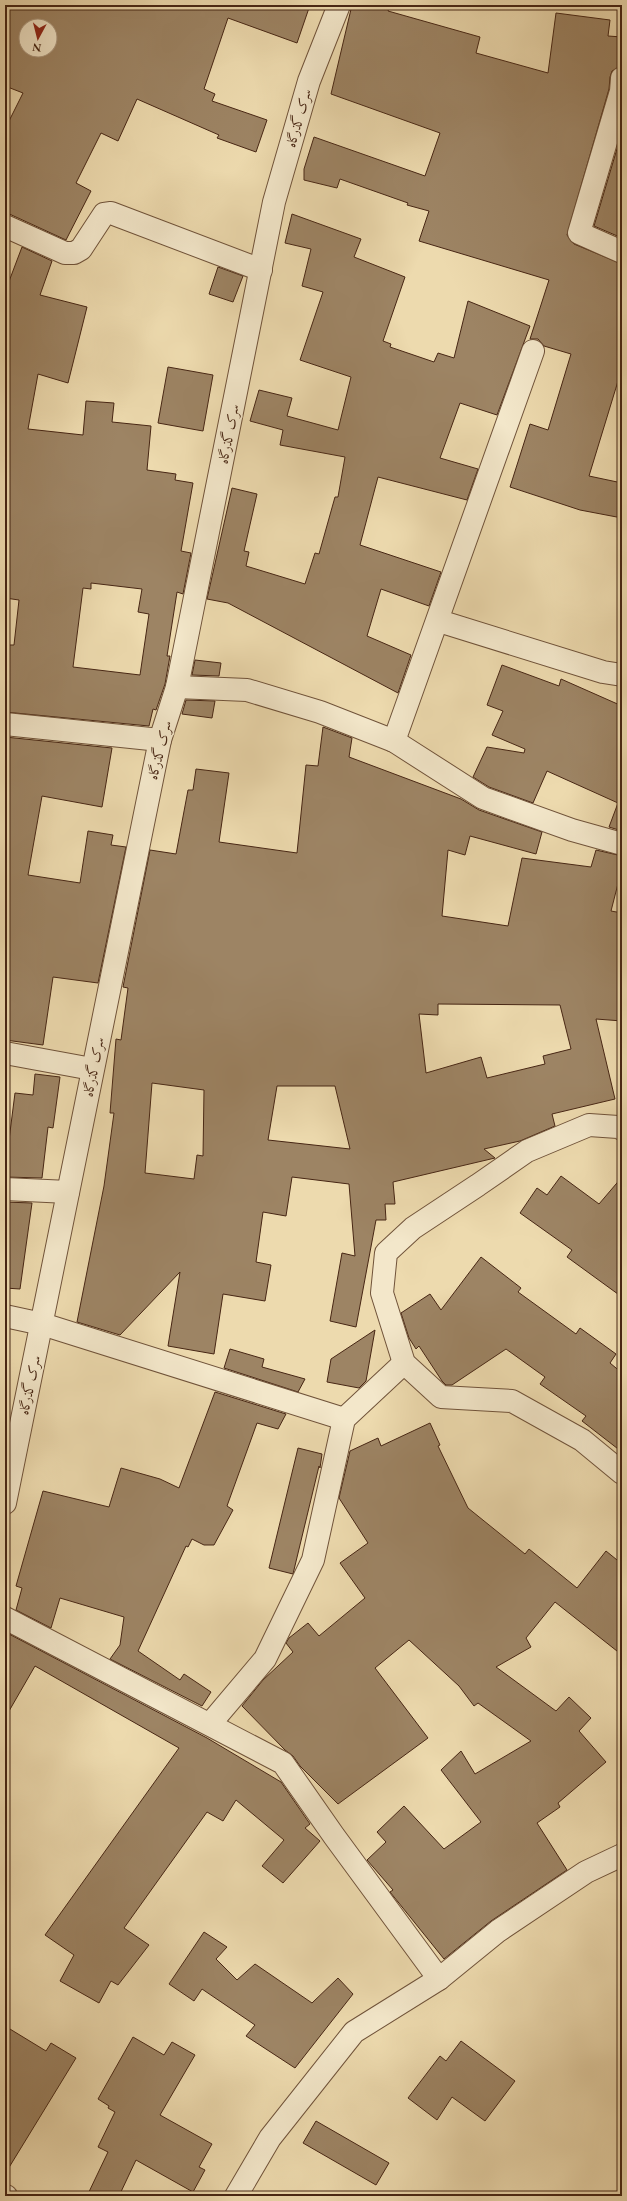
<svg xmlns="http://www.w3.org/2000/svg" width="627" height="2201" viewBox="0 0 627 2201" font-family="'EB Garamond',Amiri,serif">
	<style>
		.building { fill: #9d8464; stroke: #472614; fill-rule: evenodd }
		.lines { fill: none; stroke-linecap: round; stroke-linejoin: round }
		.minor-casing { stroke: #70533a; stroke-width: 24 }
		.tertiary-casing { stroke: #70533a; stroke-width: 24 }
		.minor { stroke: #f3e7ca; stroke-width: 22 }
		.tertiary { stroke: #f3e7ca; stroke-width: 22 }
		.labels { text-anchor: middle; stroke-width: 3.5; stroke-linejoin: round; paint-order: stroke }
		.street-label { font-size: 13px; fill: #472614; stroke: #f3e7ca }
	</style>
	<rect width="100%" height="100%" fill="#eddaae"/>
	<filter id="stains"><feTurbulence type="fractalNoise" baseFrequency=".005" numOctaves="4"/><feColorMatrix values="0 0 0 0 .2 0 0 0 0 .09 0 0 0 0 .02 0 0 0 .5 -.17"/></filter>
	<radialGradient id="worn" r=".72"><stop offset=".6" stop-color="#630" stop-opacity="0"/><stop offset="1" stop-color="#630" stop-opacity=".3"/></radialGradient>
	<!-- building -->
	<g class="building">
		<path d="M5,5H310L297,43L228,18L204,89L215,94L212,101L267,120L256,152L217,138L219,135L137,99L118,141L101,133L76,183L91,191L66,240L5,212V129L23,93L5,86ZM26,26H50V50H26Z"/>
		<path d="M352,5H390L388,11L480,37L476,53L548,73L556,13L610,20L608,36L622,37V66L612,71L610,77L609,89L567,235L574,244L622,264V368L589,476L622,483V518L580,510L510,487L530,424L548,430L571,354L544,346L538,339H530L549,280L419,241L429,211L407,205L408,203L340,179L337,188L304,180V169L314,137L425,176L440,133L331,94Z"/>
		<path d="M622,132V238L594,226Z"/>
		<path d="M292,214L361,239L354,257L405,277L383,341L391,344L390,347L434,362L438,353L454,358L468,301L530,326L497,415L460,403L440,458L478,469L467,500L378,477L360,545L441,572L429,606L381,589L367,636L411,655L398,693L228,603L207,599L232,488L257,494L244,551L249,552L246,566L305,584L315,553L319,554L335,497H338L345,457L280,445L283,430L250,421L259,390L292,398L287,416L338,430L351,377L300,360L323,292L302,286L311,249L285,243Z"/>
		<path d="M22,247L52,261L40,295L87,307L68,383L38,374L28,429L83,435L86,401L114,403L112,422L151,426L147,470L176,474L175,480L193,483L181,551L191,553L183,594L177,592L167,656H170L165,684L156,710L153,709L149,726L5,712V645H14L19,600L5,598V292ZM91,583L142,589L138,612L149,614L140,675L73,667L83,588L91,589Z"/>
		<path d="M218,267L243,276L233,302L209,294Z"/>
		<path d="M168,367L213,375L203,431L158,423Z"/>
		<path d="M195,660L221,663L219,676L192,675Z"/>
		<path d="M502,665L559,686L561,679L622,706V831L609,827L618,803L547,771L533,803L489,787L473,777L487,747L524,753L525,749L492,735L503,711L487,705Z"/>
		<path d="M186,700L215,701L212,718L182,714Z"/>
		<path d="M323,727L352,738L349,757L461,799L479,810L542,832L536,854L470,836L465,855L448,850L442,916L508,926L522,858L591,867L596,850L622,856V868L611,911L622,913V1021L596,1019L615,1099L552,1114L555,1126L520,1141L484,1149L495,1158L393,1182L395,1204H385L386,1220H376L356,1327L330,1321L342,1253L355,1256L349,1184L292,1177L286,1216L263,1212L256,1262L271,1265L265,1301L223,1294L214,1354L168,1346L180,1272L120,1335L77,1322L104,1186L114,1113H110L116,1039L121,1040L128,988L123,987L150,850L176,854L188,790H193L196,769L229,773L219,842L297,853L306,765L318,766ZM438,1004L560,1005L571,1049L543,1056L545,1064L487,1078L481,1057L426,1073L419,1014L438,1015ZM152,1083L204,1090L203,1156L197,1155L194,1179L145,1173ZM277,1086H335L350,1149L268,1140Z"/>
		<path d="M5,737L112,748L102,807L42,796L28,875L80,883L88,831L113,835L111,845L126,847L98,983L53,977L43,1045L5,1040V949L8,928H5Z"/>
		<path d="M35,1074L60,1077L53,1128L48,1127L42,1178L5,1177V1139L9,1140L15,1093L33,1095Z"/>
		<path d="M561,1176L599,1204L622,1177V1297L567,1257L572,1250L520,1213L537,1188L547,1195Z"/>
		<path d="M5,1202L32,1203L20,1289L5,1288Z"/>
		<path d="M481,1257L521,1288L518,1292L576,1334L580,1328L616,1354L610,1363L622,1373V1452L582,1421L586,1416L540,1384L545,1377L506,1349L452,1385H446L442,1381L419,1346L416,1349L409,1338L401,1313L430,1294L441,1310Z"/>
		<path d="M375,1330L366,1381L359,1388L327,1382L331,1359Z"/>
		<path d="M230,1349L264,1359L262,1367L305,1379L298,1392L224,1368Z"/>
		<path d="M215,1392L286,1414L278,1429L257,1423L227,1506L233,1510L214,1545H204L192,1539L188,1547L186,1546L138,1651L180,1680L184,1674L211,1692L202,1706L110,1659L120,1645L124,1617L60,1598L51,1628L16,1610L22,1588L16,1586L43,1491L109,1507L121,1468L160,1479L179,1488Z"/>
		<path d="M430,1423L440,1445L438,1446L468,1508L525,1554L529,1549L577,1588L606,1551L622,1564V1655L555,1602L526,1638L531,1647L496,1667L556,1711L569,1697L591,1718L579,1731L606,1762L558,1803L560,1807L537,1823L567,1870L491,1921L444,1959L390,1892L393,1890L367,1860L386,1842L377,1832L404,1806L444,1849L481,1822L441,1770L461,1751L475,1774L531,1741L478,1703L474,1706L459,1686L409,1640L375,1668L428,1738L338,1804L300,1766L293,1756L285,1750L242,1706L263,1680L293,1652L286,1643L289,1638L308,1623L319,1636L365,1598L340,1563L368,1543L339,1498L350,1451L378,1438L381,1446Z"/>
		<path d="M298,1448L322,1454L320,1468L319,1466L293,1574L269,1568Z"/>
		<path d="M9,1634L207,1738L281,1782L310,1824L305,1828L320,1841L283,1883L262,1866L284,1840L236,1800L223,1821L207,1812L124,1928L149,1945L118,1985L111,1981L99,2003L60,1981L74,1955L45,1935L179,1748L35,1666L5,1718V1650Z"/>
		<path d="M204,1932L227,1947L216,1959L237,1980L255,1964L312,2003L338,1978L353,1994L295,2068L246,2036L255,2025L202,1989L194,2001L169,1984Z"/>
		<path d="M5,2026L46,2051L51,2043L76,2058L5,2174Z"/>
		<path d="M133,2037L164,2055L172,2042L195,2055L160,2115L212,2144L199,2167L205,2170L193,2192L136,2160L119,2196H87L108,2152L98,2147L115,2112L108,2108L109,2106L98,2099Z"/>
		<path d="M461,2041L515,2081L485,2121L452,2097L437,2120L408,2098L440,2056L446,2061Z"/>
		<path d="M316,2121L389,2163L376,2185L303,2143Z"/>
	</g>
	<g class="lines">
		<!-- minor casing -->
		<g class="minor-casing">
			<g id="minor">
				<path d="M622,78L621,91L579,233L622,252"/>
				<path d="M5,226L65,253H74L81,249L104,214L111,213L261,270"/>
				<path d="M439,621L603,672L622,675"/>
				<path d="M177,687L247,690L320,712L394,741L483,798L572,830L622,844"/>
				<path d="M5,724L160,740"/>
				<path d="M394,741L533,351"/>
				<path d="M5,1053L92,1069"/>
				<path d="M622,1129L618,1127L589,1125L527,1151L478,1185L413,1228L386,1253L382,1293L404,1363L441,1397L512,1401L582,1440L622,1473"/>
				<path d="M5,1189L68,1192"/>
				<path d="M5,1316L42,1324L344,1419"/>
				<path d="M5,1618L283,1763L334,1836L439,1979"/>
				<path d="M210,1724L265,1659L313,1560L344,1419L404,1363"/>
				<path d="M5,2196H6"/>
				<path d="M236,2196L270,2138L354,2032L439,1979L498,1931L586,1872L622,1855"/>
			</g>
		</g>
		<!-- tertiary casing -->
		<g class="tertiary-casing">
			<path id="tertiary" d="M5,1503L160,740L177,687L274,202L309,81L339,5"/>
		</g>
		<!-- minor -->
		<use href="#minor" class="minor"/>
		<!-- tertiary -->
		<use href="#tertiary" class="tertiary"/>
	</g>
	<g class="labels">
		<!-- street labels -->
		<g class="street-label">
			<text transform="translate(298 118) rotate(-74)" y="5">سرک گذرگاه</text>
			<text transform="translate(228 434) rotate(-79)" y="5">سرک گذرگاه</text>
			<text transform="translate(159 750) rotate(-76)" y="5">سرک گذرگاه</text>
			<text transform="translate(93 1067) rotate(-79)" y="5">سرک گذرگاه</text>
			<text transform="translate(29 1385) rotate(-78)" y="5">سرک گذرگاه</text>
		</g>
	</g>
	<!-- margin -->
	<rect width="627" height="2201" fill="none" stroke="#eddaae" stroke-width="20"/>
	<rect x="6" y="6" width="615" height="2189" fill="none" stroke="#472614" stroke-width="2"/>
	<rect x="10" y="10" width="607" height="2181" fill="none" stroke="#472614"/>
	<!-- north arrow -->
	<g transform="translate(38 38) rotate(187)"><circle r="19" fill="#f3e7ca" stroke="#ae9a81"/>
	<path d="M0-3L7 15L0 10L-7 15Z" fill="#8f2418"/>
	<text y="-6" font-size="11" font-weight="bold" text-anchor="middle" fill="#472614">N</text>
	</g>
	<rect width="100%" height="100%" filter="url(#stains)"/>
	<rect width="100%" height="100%" fill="url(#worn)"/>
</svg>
